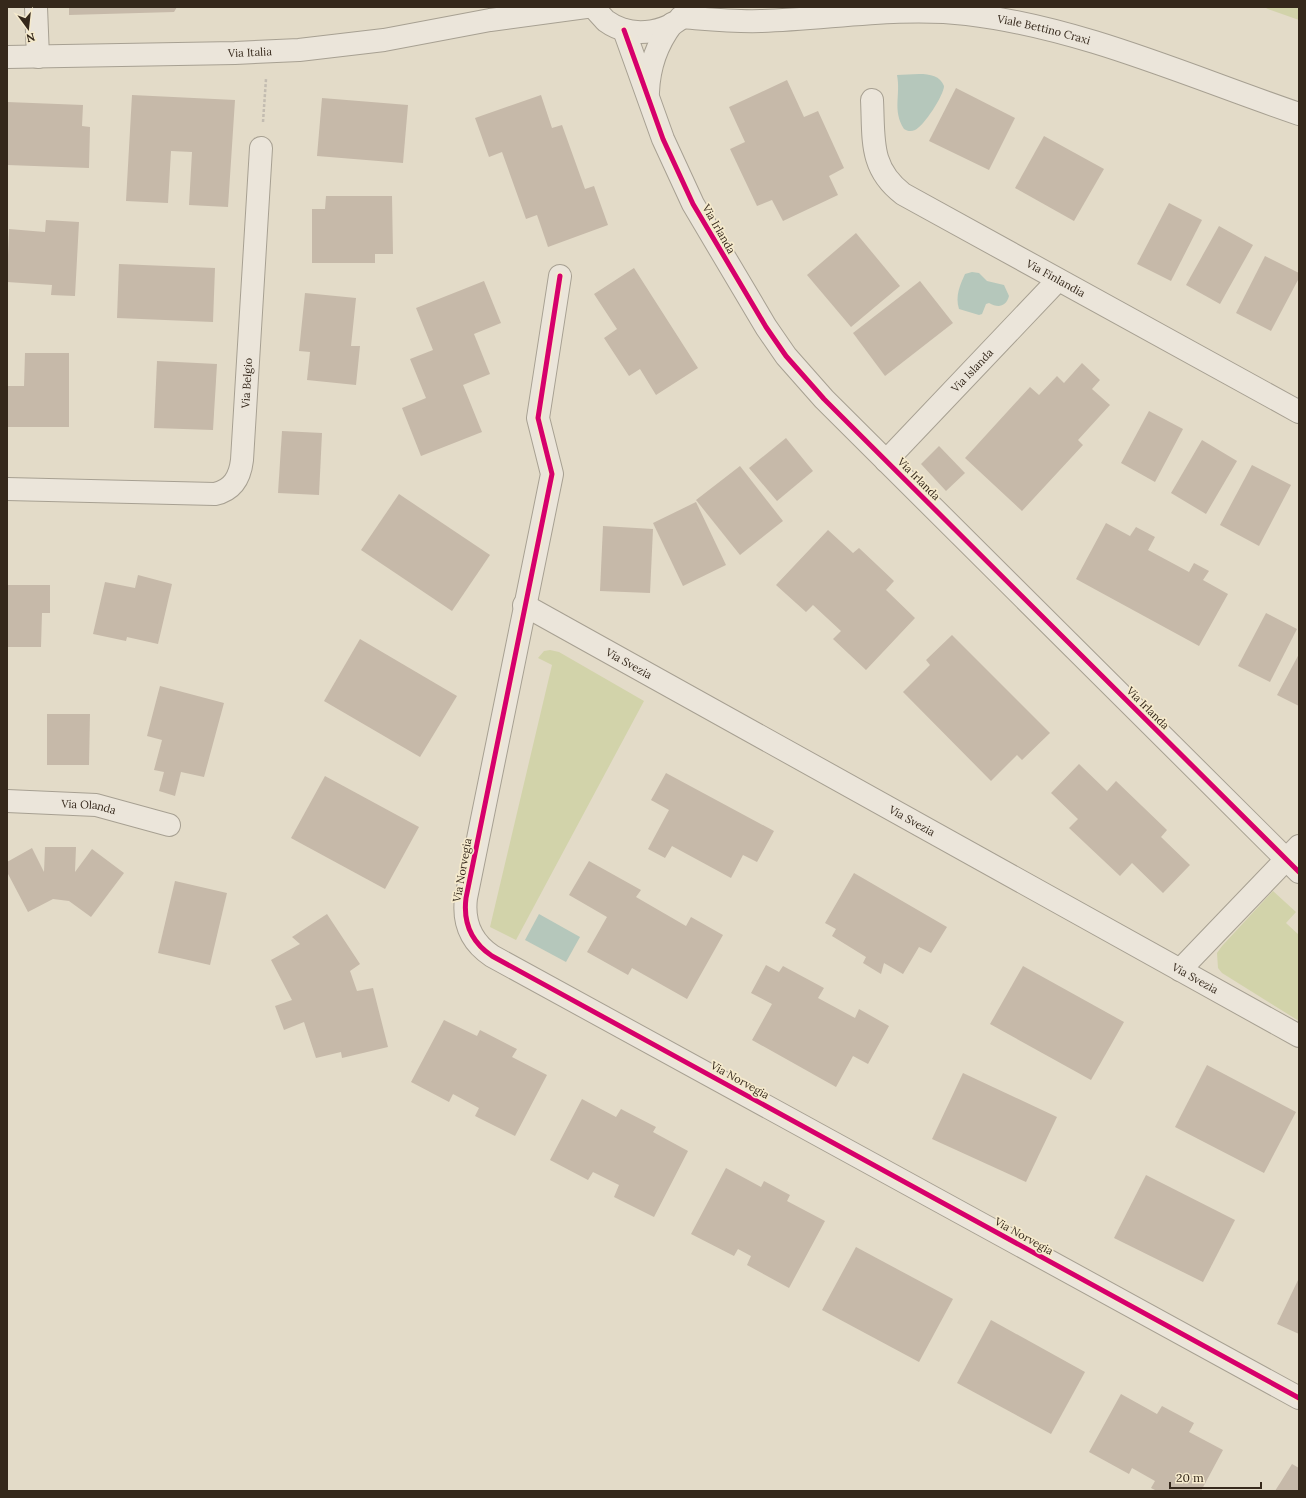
<svg xmlns="http://www.w3.org/2000/svg" width="1306" height="1498" viewBox="0 0 1306 1498" font-family="Lora,serif">
	<style>
		.green { fill: #d2d3aa }
		.water { fill: #b5c7bb }
		.building { fill: #c6b9a9 }
		.lines { fill: none; stroke-linecap: round; stroke-linejoin: round }
		.minor-casing { stroke: #a7a092; stroke-width: 24 }
		.path { stroke: #c3bcb1; stroke-width: 2.5; stroke-dasharray: 3 2; stroke-linecap: butt }
		.minor { stroke: #ebe5da; stroke-width: 22 }
		.cycleway-casing { stroke: #f5eacd; stroke-width: 8 }
		.cycleway { stroke: #d6006c; stroke-width: 5 }
		.labels { text-anchor: middle; stroke-width: 3.5; stroke-linejoin: round; paint-order: stroke }
		.street-label { font-size: 11px; fill: #35281b; stroke: #f5eacd }
	</style>
	<rect width="100%" height="100%" fill="#e3dbc8"/>
	<!-- green -->
	<g class="green">
		<path d="M1264,7H1299V20L1268,9Z"/>
		<path d="M550,650L559,652L644,701L516,940L490,927L552,665L538,658L544,651Z"/>
		<path d="M1273,891L1296,912L1286,923L1299,935V1021L1222,973L1218,968L1217,953L1222,946Z"/>
	</g>
	<!-- water -->
	<g class="water">
		<path d="M897,75C912,75 938,69 944,86C944,95 924,126 915,130C911,132 907,131 904,129C892,110 901,95 897,75Z"/>
		<path d="M972,272L979,273L987,281L1004,285L1009,296C1006,307 998,308 989,303L986,304L982,314L979,315L959,309C955,296 960,285 965,274Z"/>
		<path d="M539,914L580,937L566,962L525,940Z"/>
	</g>
	<!-- building -->
	<g class="building">
		<path d="M69,7H177L174,12L69,15Z"/>
		<path d="M787,80L804,117L818,111L844,168L829,176L838,195L783,221L772,200L757,206L730,149L745,142L729,107Z"/>
		<path d="M956,88L1015,118L989,170L929,141Z"/>
		<path d="M132,95L235,100L228,207L189,205L192,152L171,151L168,203L126,201Z"/>
		<path d="M541,95L552,128L562,125L585,189L594,186L608,225L548,247L537,215L526,219L502,152L489,157L475,118Z"/>
		<path d="M322,98L408,105L403,163L317,156Z"/>
		<path d="M7,102L83,105L82,126L90,127L89,168L7,165Z"/>
		<path d="M1044,136L1104,169L1074,221L1015,188Z"/>
		<path d="M326,196H392L393,254H375V263H312V209H325Z"/>
		<path d="M1169,203L1202,220L1171,281L1137,264Z"/>
		<path d="M46,220L79,222L75,296L51,295L52,285L7,282L9,229L45,232Z"/>
		<path d="M1219,226L1253,245L1220,304L1186,285Z"/>
		<path d="M856,233L900,286L851,327L807,275Z"/>
		<path d="M1265,256L1299,273V278L1271,331L1236,313Z"/>
		<path d="M119,264L215,268L213,322L117,318Z"/>
		<path d="M634,268L698,368L656,395L640,369L629,376L604,338L617,329L594,294Z"/>
		<path d="M484,281L501,323L474,334L490,374L463,385L482,432L421,456L402,408L426,398L410,359L433,350L416,308Z"/>
		<path d="M920,281L953,323L885,376L853,333Z"/>
		<path d="M305,293L356,298L351,346H360L356,385L307,380L310,352L299,351Z"/>
		<path d="M25,353H69V427H7V386H24Z"/>
		<path d="M157,361L217,364L213,430L154,428Z"/>
		<path d="M1082,363L1100,380L1092,389L1110,405L1078,440L1083,445L1022,511L965,458L1030,387L1039,395L1057,376L1064,383Z"/>
		<path d="M1149,411L1183,429L1155,482L1121,463Z"/>
		<path d="M282,431L322,433L319,495L278,493Z"/>
		<path d="M786,438L813,471L777,501L749,468Z"/>
		<path d="M1202,440L1237,461L1206,514L1171,493Z"/>
		<path d="M939,446L965,473L946,491L921,464Z"/>
		<path d="M1252,465L1291,485L1259,546L1220,525Z"/>
		<path d="M740,466L783,521L740,555L696,500Z"/>
		<path d="M399,494L490,555L452,611L361,550Z"/>
		<path d="M696,502L726,565L683,586L653,523Z"/>
		<path d="M1106,523L1130,536L1136,527L1155,537L1148,550L1189,572L1194,563L1209,571L1203,580L1228,594L1199,646L1076,579Z"/>
		<path d="M603,526L653,529L650,593L600,591Z"/>
		<path d="M828,530L853,553L859,548L894,581L886,590L915,618L866,670L833,639L841,631L813,605L806,612L776,585Z"/>
		<path d="M138,575L172,584L158,644L127,637L126,641L93,634L105,582L135,588Z"/>
		<path d="M7,585H50V613H42L41,647H7Z"/>
		<path d="M1266,613L1297,629L1270,682L1238,666Z"/>
		<path d="M952,635L1050,733L1022,760L1017,755L991,781L903,692L930,665L926,660Z"/>
		<path d="M360,639L457,696L420,757L324,701Z"/>
		<path d="M1299,654V706L1277,695Z"/>
		<path d="M160,686L224,703L204,777L181,772L175,796L159,791L164,772L154,770L162,740L147,736Z"/>
		<path d="M47,714H90L89,765H47Z"/>
		<path d="M1079,764L1107,791L1116,781L1167,830L1161,837L1190,865L1163,893L1132,863L1120,876L1069,828L1078,819L1051,793Z"/>
		<path d="M666,773L774,831L757,862L743,855L731,878L672,846L665,858L648,849L669,810L651,800Z"/>
		<path d="M325,776L419,827L385,889L291,838Z"/>
		<path d="M45,847H76L75,872L92,849L124,873L91,917L69,901L53,899L28,912L7,872V862L32,848L44,872Z"/>
		<path d="M589,861L641,890L636,897L686,926L691,917L723,935L687,999L632,968L628,975L587,952L607,917L569,895Z"/>
		<path d="M854,873L947,927L931,953L919,947L903,974L884,963L881,974L863,963L866,957L832,936L836,929L825,923Z"/>
		<path d="M175,881L227,893L210,965L158,953Z"/>
		<path d="M327,914L360,964L350,971L357,991L373,988L388,1047L342,1058L341,1052L316,1058L304,1022L284,1030L275,1006L292,1000L271,960L300,944L292,937Z"/>
		<path d="M766,965L779,972L783,966L824,988L818,998L855,1018L859,1009L889,1026L868,1064L853,1056L836,1087L752,1040L772,1004L751,993Z"/>
		<path d="M1023,966L1124,1022L1091,1080L990,1024Z"/>
		<path d="M444,1020L477,1036L480,1030L517,1049L512,1057L547,1075L515,1136L475,1116L479,1108L453,1094L449,1102L411,1082Z"/>
		<path d="M1207,1065L1296,1112L1264,1173L1175,1127Z"/>
		<path d="M963,1073L1057,1117L1026,1182L932,1139Z"/>
		<path d="M582,1099L616,1117L621,1109L656,1127L653,1132L688,1151L654,1217L614,1197L619,1185L593,1172L588,1180L550,1160Z"/>
		<path d="M726,1168L761,1187L764,1181L790,1195L787,1201L825,1221L789,1288L747,1265L751,1256L738,1249L734,1256L691,1234Z"/>
		<path d="M1146,1175L1235,1220L1203,1282L1114,1238Z"/>
		<path d="M856,1247L953,1299L919,1362L822,1310Z"/>
		<path d="M1299,1278V1334L1277,1324Z"/>
		<path d="M991,1320L1085,1372L1051,1434L957,1383Z"/>
		<path d="M1121,1394L1157,1414L1162,1406L1194,1423L1189,1432L1223,1450L1201,1491H1157L1151,1488L1155,1481L1132,1468L1129,1474L1089,1452Z"/>
		<path d="M1292,1464L1299,1468V1491H1275Z"/>
	</g>
	<g class="lines">
		<!-- minor casing -->
		<g class="minor-casing">
			<g id="minor">
				<path d="M36,7L38,57"/>
				<path d="M593,7C597,11 602,17 606,21C632,40 673,34 691,7"/>
				<path id="s1" d="M681,17C707,19 734,22 761,21C829,19 898,6 967,14C1083,28 1190,77 1299,114"/>
				<path d="M624,30L663,139L693,204L766,327L786,356L824,399L1299,872"/>
				<path id="s2" d="M7,57L235,53L299,50L384,40L490,20L586,7"/>
				<path d="M648,92C649,67 657,44 672,24"/>
				<path id="s3" d="M872,100C874,139 869,168 903,194L1299,412"/>
				<path d="M560,276L538,418L552,474L466,898C463,922 471,942 492,956L1299,1398"/>
				<path id="s4" d="M886,461L1058,280"/>
				<path id="s5" d="M7,489L215,494C233,490 240,477 242,460L261,148"/>
				<path id="s6" d="M524,605L1299,1036"/>
				<path id="s7" d="M7,801L96,805L169,825"/>
				<path d="M1180,970L1299,846"/>
			</g>
		</g>
		<!-- path -->
		<path class="path" d="M263,122L266,79"/>
		<!-- minor -->
		<use href="#minor" class="minor"/>
		<!-- cycleway casing -->
		<g class="cycleway-casing">
			<g id="cycleway">
				<path d="M624,30L663,139L693,204L766,327L786,356L824,399L1299,872"/>
				<path d="M560,276L538,418L552,474L466,898C463,922 471,942 492,956L1299,1398"/>
			</g>
		</g>
		<!-- cycleway -->
		<use href="#cycleway" class="cycleway"/>
	</g>
	<g class="labels">
		<!-- street labels -->
		<g class="street-label">
			<text dy="4" stroke="none"><textPath href="#s1" startOffset="365">Viale Bettino Craxi</textPath></text>
			<text dy="4" stroke="none"><textPath href="#s2" startOffset="243">Via Italia</textPath></text>
			<text transform="translate(719 229) rotate(60)" y="4">Via Irlanda</text>
			<text dy="4" stroke="none"><textPath href="#s3" startOffset="278">Via Finlandia</textPath></text>
			<text dy="4" stroke="none"><textPath href="#s4" startOffset="125">Via Islanda</textPath></text>
			<text dy="4" stroke="none"><textPath href="#s5" startOffset="332">Via Belgio</textPath></text>
			<text transform="translate(919 479) rotate(45)" y="4">Via Irlanda</text>
			<text dy="4" stroke="none"><textPath href="#s6" startOffset="120">Via Svezia</textPath></text>
			<text transform="translate(1148 708) rotate(45)" y="4">Via Irlanda</text>
			<text dy="4" stroke="none"><textPath href="#s7" startOffset="82">Via Olanda</textPath></text>
			<text dy="4" stroke="none"><textPath href="#s6" startOffset="444">Via Svezia</textPath></text>
			<text transform="translate(462 870) rotate(-80)" y="4">Via Norvegia</text>
			<text dy="4" stroke="none"><textPath href="#s6" startOffset="768">Via Svezia</textPath></text>
			<text transform="translate(740 1080) rotate(29)" y="4">Via Norvegia</text>
			<text transform="translate(1024 1236) rotate(29)" y="4">Via Norvegia</text>
		</g>
	</g>
	<!-- border -->
	<rect width="1306" height="1498" fill="none" stroke="#35281b" stroke-width="16"/>
	<!-- north arrow -->
	<g transform="translate(28 28) rotate(165)" stroke="#f5eacd" stroke-width="3" paint-order="stroke">
	<path d="M0-3L7 15L0 10L-7 15Z" fill="#35281b"/>
	<text y="-6" font-size="11" font-weight="bold" text-anchor="middle" fill="#35281b">N</text>
	</g>
	<!-- scale -->
	<path d="M1170 1482v6h91v-6" fill="none" stroke="#35281b" stroke-width="2"/>
	<text x="1176" y="1482" font-size="12" fill="#35281b" stroke="#f5eacd" stroke-width="3" paint-order="stroke">20 m</text>
</svg>
